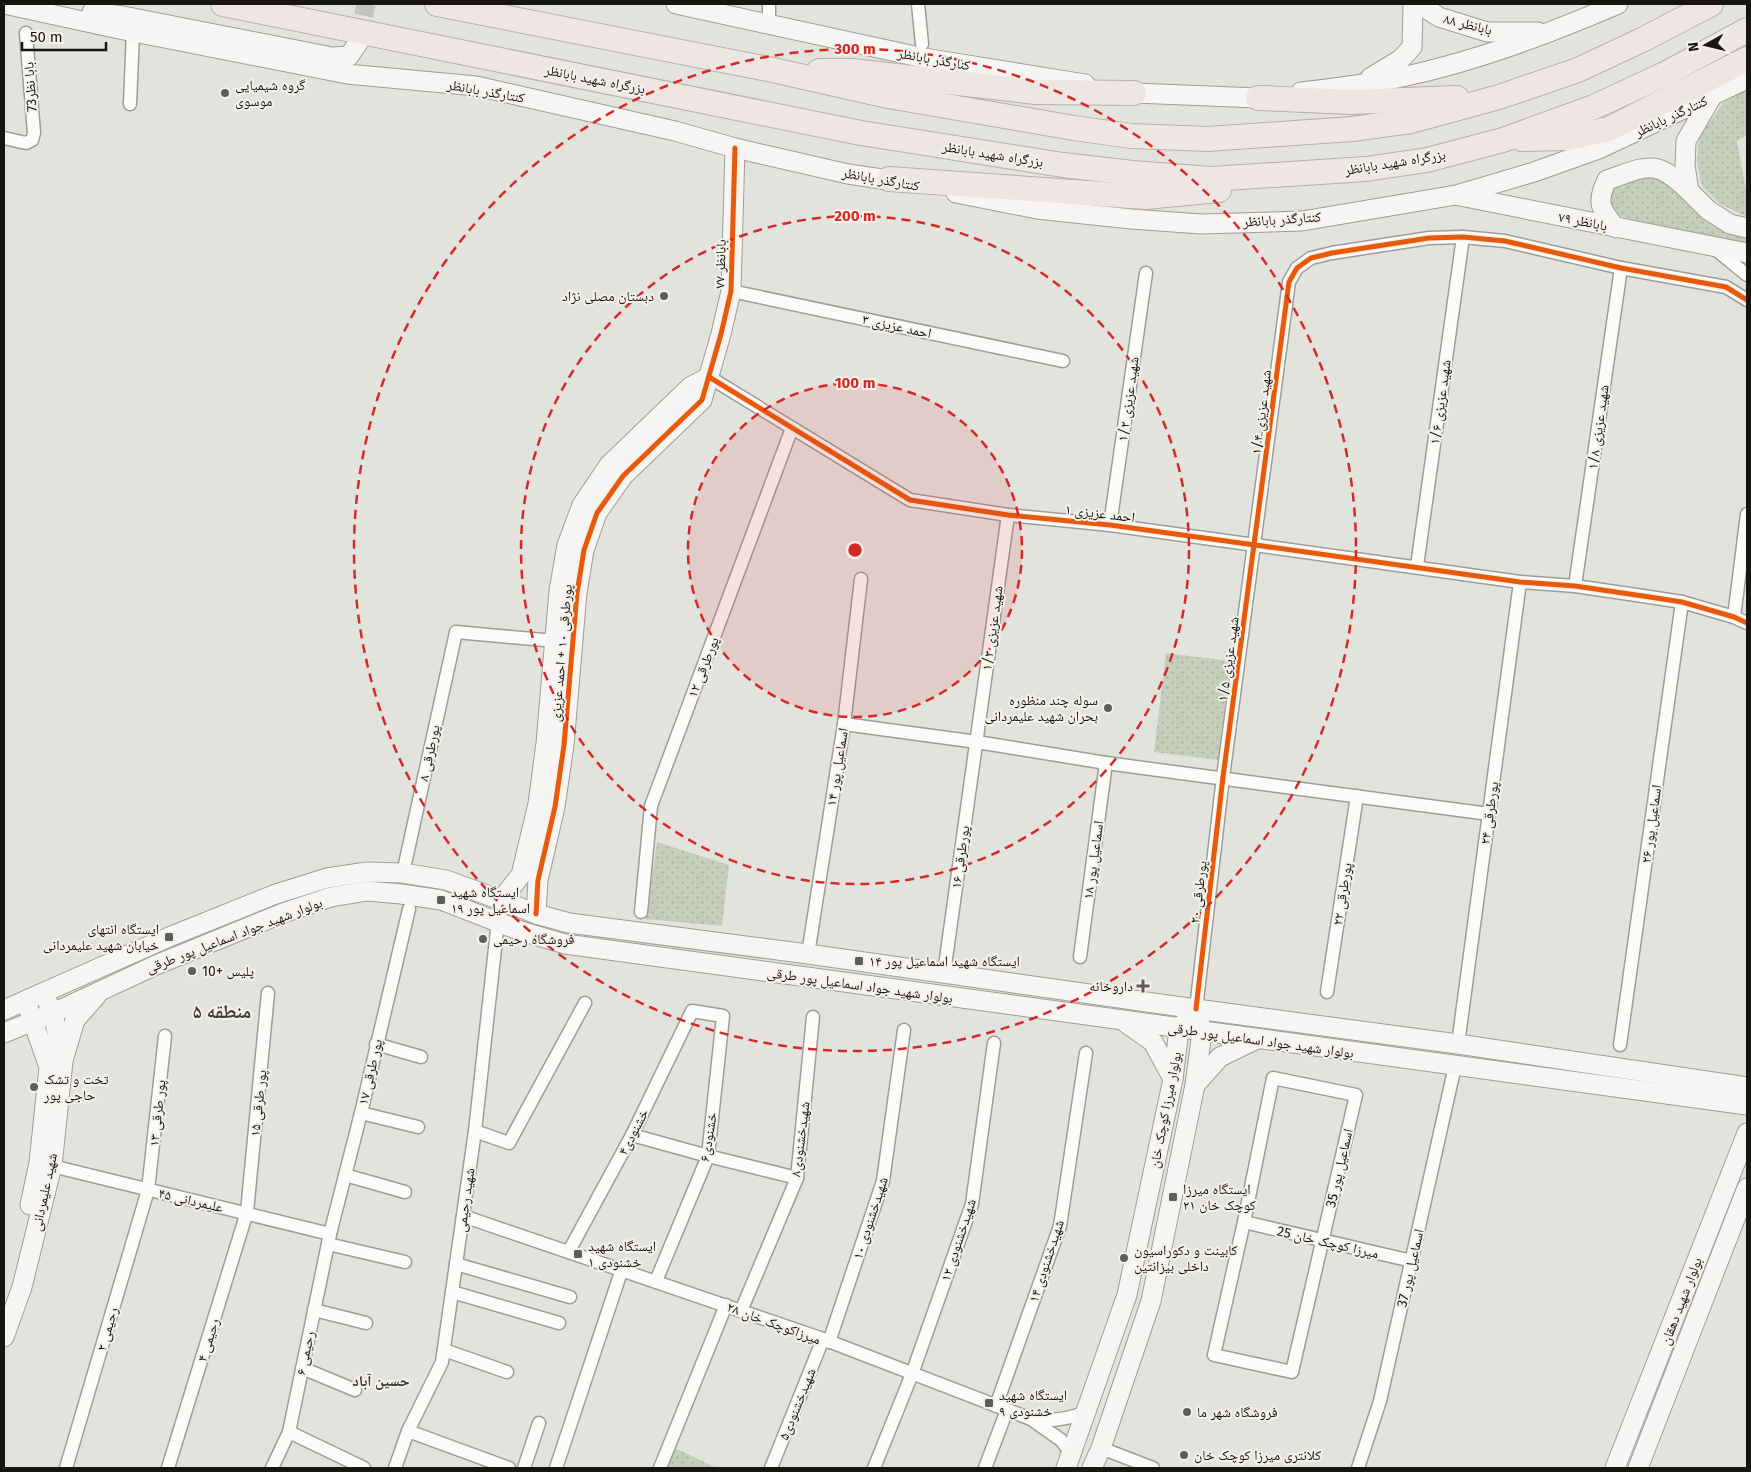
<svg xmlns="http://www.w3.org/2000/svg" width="1751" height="1472" viewBox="0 0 1751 1472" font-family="'Fira Sans','Noto Naskh Arabic',sans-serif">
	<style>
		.grass { fill: url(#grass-dots) }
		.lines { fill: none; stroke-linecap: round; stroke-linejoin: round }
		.secondary-tunnel { stroke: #c4c4bf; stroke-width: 19; stroke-dasharray: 19 9; stroke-linecap: butt }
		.street-casing { stroke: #9e9d99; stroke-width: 15 }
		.secondary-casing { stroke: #9e9d99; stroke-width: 21 }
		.highway-casing { stroke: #b7afa9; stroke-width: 26 }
		.street { stroke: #fbfbfa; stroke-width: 12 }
		.secondary { stroke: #f7f5f3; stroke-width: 19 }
		.highway { stroke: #ede6e2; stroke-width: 24 }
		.cycleway-casing { stroke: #f4f2e8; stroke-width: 8 }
		.cycleway { stroke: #e8590c; stroke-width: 5 }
		.ring { fill: none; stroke: #d62828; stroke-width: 2.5; stroke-dasharray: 9 6 }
		.poi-dot { fill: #5e5d59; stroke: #f4f2e8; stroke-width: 2 }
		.labels { text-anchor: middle; stroke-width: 4; stroke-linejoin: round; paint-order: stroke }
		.street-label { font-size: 14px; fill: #161512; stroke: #f4f2e8 }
		.poi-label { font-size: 14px; fill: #161512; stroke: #f4f2e8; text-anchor: start }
		.neighbourhood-label { font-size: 15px; font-weight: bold; fill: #3d3b34; stroke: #f4f2e8 }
		.district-label { font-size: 19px; font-weight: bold; fill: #3d3b34; stroke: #f4f2e8 }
		.centre { fill: #d62828; stroke: #f4f2e8; stroke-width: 2.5 }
		.ring-label { font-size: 15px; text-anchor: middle; font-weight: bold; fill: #d62828; stroke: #f4f2e8; stroke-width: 4; stroke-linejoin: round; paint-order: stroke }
	</style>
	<defs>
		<pattern id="grass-dots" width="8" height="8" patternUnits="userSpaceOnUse" patternTransform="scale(1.25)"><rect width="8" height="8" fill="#c5ceba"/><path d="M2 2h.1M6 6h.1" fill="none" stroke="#a8b09f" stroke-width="1.8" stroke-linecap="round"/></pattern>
	</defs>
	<rect width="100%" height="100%" fill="#e3e3de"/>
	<!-- grass -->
	<g class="grass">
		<path d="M1747,89V135L1737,141L1747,196V217L1720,204L1702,186L1697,162L1699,137L1723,103Z"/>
		<path d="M1655,174L1712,224L1732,234L1747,237V245L1653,226L1618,215L1606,203L1610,187Z"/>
		<path d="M1166,653L1230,661L1218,760L1154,752Z"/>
		<path d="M657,842L729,865L722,926L646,919Z"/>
		<path d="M675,1448L717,1468H667Z"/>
	</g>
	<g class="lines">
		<!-- secondary-tunnel -->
		<path class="secondary-tunnel" d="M358,43L366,4"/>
		<!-- street casing -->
		<g class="street-casing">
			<g id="street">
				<path d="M918,4L922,44"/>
				<path d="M769,23V4"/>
				<path d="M130,104L133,32"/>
				<path d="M4,138L26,143L32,140L34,133L26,33"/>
				<path d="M1714,248L1747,275"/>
				<path d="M731,291L1063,361"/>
				<path d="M709,377L910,500L1008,515L1110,525L1255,545L1520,582L1575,586L1643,596L1682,602L1734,617L1747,623"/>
				<path d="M1110,525L1146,273"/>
				<path d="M1417,566L1463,237"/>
				<path d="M1575,586L1621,268"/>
				<path d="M1734,617L1747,514"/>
				<path d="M844,724L977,742L1106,763L1489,814"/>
				<path d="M403,873L456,632L555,641"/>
				<path d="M641,912L651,806L792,428"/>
				<path d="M808,954L844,724L861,579"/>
				<path d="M1080,957L1106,763"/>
				<path d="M944,973L1008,515"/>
				<path d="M1327,992L1357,796"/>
				<path d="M1196,1009L1223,777L1289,282L1297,268L1311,258L1332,253L1429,238L1463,237L1505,241L1621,268L1726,287L1747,300"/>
				<path d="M376,1044L421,1057"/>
				<path d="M1458,1044L1520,582"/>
				<path d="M1620,1045L1682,602"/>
				<path d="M1273,1078L1356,1095L1292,1372L1214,1355L1244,1222Z"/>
				<path d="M361,1113L418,1127"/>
				<path d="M475,1131L509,1143L585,1003"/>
				<path d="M632,1135L708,1156L797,1178"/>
				<path d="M52,1166L330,1234"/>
				<path d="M345,1175L405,1192"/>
				<path d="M463,1216L823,1339L1031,1419L1061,1440L1072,1455"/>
				<path d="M1244,1222L1412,1261"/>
				<path d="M328,1244L405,1262"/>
				<path d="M569,1251L632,1135L692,1011L723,1016L708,1156L656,1281"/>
				<path d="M456,1264L570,1297"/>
				<path d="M452,1292L559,1323"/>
				<path d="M314,1310L366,1323"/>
				<path d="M741,1311L797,1178L813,1017"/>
				<path d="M829,1342L883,1181L904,1030"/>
				<path d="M444,1350L507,1372"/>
				<path d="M302,1368L355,1390"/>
				<path d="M996,1406L1060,1226L1086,1053"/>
				<path d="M1034,1419C1052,1422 1067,1419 1084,1413"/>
				<path d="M408,1431L509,1468"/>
				<path d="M289,1432L364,1468"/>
				<path d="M1101,1448L1153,1468"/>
				<path d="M66,1468L148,1190L165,1036"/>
				<path d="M168,1468L247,1212L268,993"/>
				<path d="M272,1468L289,1432L330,1234L361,1113L409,909"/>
				<path d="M395,1468L408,1431L442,1362L475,1131L498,921"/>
				<path d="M524,1468L539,1423"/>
				<path d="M556,1468L622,1269"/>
				<path d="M660,1468L726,1305"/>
				<path d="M771,1468L823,1339"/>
				<path d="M874,1468L912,1374L972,1204L994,1043"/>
				<path d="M985,1468L1007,1410"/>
				<path d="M1358,1468L1380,1401L1455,1066"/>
			</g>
		</g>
		<!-- secondary casing -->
		<g class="secondary-casing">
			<g id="secondary">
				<path d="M4,4L119,29L347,74L476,86L675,131L735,148L848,174L902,182"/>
				<path d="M676,4L924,58L1085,84"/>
				<path d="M1419,4L1439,17L1487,32H1538"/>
				<path d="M92,12L123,16L332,57L349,56L358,43"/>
				<path d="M1370,78L1401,59L1412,47L1413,4"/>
				<path d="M1122,91L1134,93L1258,98L1271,96"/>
				<path d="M1301,92C1335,88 1369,84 1402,77C1477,61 1548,34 1618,4"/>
				<path d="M1711,98L1686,141L1685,166L1689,191L1708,210L1730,224L1747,228"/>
				<path d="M956,193L1037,209L1131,219L1201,224L1302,221L1456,195L1534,172L1601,148L1747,79"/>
				<path d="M1460,196L1747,253"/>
				<path d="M1616,228C1600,209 1596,202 1607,180C1648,166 1655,158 1689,191"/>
				<path d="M501,900L521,875L538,804L546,743L559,591L567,545L582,505L609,465L690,387L709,377"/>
				<path d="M536,914L538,880L555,807L564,745L577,593L584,550L597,513L623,476L702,400L721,334L731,291L735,148"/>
				<path d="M4,1010L169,937L276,894L327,878L367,872L403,873L446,880L501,900L536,914L569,923L808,954L1196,1009L1458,1044L1747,1087"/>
				<path d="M29,1010L49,1067L39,1163L30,1205"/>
				<path d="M1126,1023L1153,1042L1173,1079"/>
				<path d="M4,1033L53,1013L156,965L283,913L331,897L367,891L401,894L441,900L521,931L565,944L1747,1105"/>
				<path d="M64,1057L75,1020L97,995"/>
				<path d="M1195,1085L1220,1057L1257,1039"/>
				<path d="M4,1337L22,1287L52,1166L63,1061L53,1013L48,1003"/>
				<path d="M1066,1468L1127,1295L1173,1079L1179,1029L1187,1020"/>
				<path d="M1092,1468L1101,1448L1151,1301L1195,1085L1202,1032L1199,1020"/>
				<path d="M1615,1468L1747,1133"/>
				<path d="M1638,1468L1747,1188"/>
			</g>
		</g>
		<!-- highway casing -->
		<g class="highway-casing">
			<g id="highway">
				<path d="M223,4L861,133L1063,165L1132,173L1211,179L1366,169L1427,160L1503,140L1594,107L1665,74L1747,30"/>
				<path d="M437,4L773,70L888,96L1074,128L1131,136L1208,139L1352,129L1411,121L1499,97L1578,70L1644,39L1711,4"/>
				<path d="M819,71H852L1036,92L1134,93"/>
				<path d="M1258,98L1352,102L1457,98"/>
				<path d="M1522,139L1567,138L1609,129L1747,59"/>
				<path d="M889,179L1145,197L1219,190"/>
			</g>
		</g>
		<!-- street -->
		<use href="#street" class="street"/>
		<!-- secondary -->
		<use href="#secondary" class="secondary"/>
		<!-- highway -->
		<use href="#highway" class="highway"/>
		<!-- cycleway casing -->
		<g class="cycleway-casing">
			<g id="cycleway">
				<path d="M709,377L910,500L1008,515L1110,525L1255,545L1520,582L1575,586L1643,596L1682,602L1734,617L1747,623"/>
				<path d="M536,914L538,880L555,807L564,745L577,593L584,550L597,513L623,476L702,400L721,334L731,291L735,148"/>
				<path d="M1196,1009L1223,777L1289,282L1297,268L1311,258L1332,253L1429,238L1463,237L1505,241L1621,268L1726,287L1747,300"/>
			</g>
		</g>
		<!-- cycleway -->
		<use href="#cycleway" class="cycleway"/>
	</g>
	<!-- distance rings -->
	<circle cx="855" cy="550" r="167" fill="#d62828" fill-opacity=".12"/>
	<g class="ring">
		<circle cx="855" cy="550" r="167"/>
		<circle cx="855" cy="550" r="334"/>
		<circle cx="855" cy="550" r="501"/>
	</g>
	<!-- markers -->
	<g class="poi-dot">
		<circle cx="225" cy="93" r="5"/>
		<circle cx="664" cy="296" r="5"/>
		<circle cx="1108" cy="708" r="5"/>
		<rect x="436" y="895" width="10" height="10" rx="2.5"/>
		<rect x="164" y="932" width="10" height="10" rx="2.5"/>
		<circle cx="483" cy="939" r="5"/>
		<rect x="854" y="956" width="10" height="10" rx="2.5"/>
		<circle cx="192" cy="971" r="5"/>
		<path d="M1140.5 978.5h5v5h5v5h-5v5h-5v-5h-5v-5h5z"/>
		<circle cx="34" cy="1087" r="5"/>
		<rect x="1168" y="1192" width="10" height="10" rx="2.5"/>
		<rect x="573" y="1249" width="10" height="10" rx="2.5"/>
		<circle cx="1124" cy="1258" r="5"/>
		<rect x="984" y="1398" width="10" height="10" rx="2.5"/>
		<circle cx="1187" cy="1412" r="5"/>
		<circle cx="1184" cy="1455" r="5"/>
	</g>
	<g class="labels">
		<!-- street labels -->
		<g class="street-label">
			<text transform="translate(1468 24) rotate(14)" y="5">بابانظر ۸۸</text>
			<text transform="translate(934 59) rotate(10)" y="5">کنارگذر بابانظر</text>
			<text transform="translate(595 79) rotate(11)" y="5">بزرگراه شهید بابانظر</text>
			<text transform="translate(30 87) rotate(-94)" y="5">بابا نظر73</text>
			<text transform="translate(486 91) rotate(10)" y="5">کنتارگذر بابانظر</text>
			<text transform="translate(1671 116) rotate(-25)" y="5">کنتارگذر بابانظر</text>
			<text transform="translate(993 154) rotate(9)" y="5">بزرگراه شهید بابانظر</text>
			<text transform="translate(1395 162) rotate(-9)" y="5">بزرگراه شهید بابانظر</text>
			<text transform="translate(881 179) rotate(10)" y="5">کنتارگذر بابانظر</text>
			<text transform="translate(1282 219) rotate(-4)" y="5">کنتارگذر بابانظر</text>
			<text transform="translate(1583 221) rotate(11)" y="5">بابانظر ۷۹</text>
			<text transform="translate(720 264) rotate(-88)" y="5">بابانظر ۷۷</text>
			<text transform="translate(897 326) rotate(12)" y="5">احمد عزیزی ۳</text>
			<text transform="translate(1128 399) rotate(-82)" y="5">شهید عزیزی ۱/۲</text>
			<text transform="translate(1440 402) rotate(-82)" y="5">شهید عزیزی ۱/۶</text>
			<text transform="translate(1261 412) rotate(-83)" y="5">شهید عزیزی ۱/۴</text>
			<text transform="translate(1598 427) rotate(-82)" y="5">شهید عزیزی ۱/۸</text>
			<text transform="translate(1100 513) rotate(7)" y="5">احمد عزیزی ۱</text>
			<text transform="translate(992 628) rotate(-82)" y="5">شهید عزیزی ۱/۳</text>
			<text transform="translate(561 653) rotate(-85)" y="5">پورطرقی ۱۰ + احمد عزیزی</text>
			<text transform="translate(1228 659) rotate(-82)" y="5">شهید عزیزی ۱/۵</text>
			<text transform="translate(703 667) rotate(-69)" y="5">پورطرقی ۱۲</text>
			<text transform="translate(429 753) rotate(-78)" y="5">پورطرقی ۸</text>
			<text transform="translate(837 767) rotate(-81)" y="5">اسماعیل پور ۱۴</text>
			<text transform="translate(1489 813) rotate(-82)" y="5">پورطرقی ۲۴</text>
			<text transform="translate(1651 824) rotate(-82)" y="5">اسماعیل پور ۲۶</text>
			<text transform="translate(960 857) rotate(-82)" y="5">پورطرقی ۱۶</text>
			<text transform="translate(1093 860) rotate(-82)" y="5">اسماعیل پور ۱۸</text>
			<text transform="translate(1198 892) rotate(-83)" y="5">پورطرقی ۲۰</text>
			<text transform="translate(1342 894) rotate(-81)" y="5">پورطرقی ۲۲</text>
			<text transform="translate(234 935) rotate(-21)" y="5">بولوار شهید جواد اسماعیل پور طرقی</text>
			<text transform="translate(860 985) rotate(8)" y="5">بولوار شهید جواد اسماعیل پور طرقی</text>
			<text transform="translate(1261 1040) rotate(8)" y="5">بولوار شهید جواد اسماعیل پور طرقی</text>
			<text transform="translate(370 1072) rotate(-77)" y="5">پور طرقی ۱۷</text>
			<text transform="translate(258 1103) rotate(-84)" y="5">پور طرقی ۱۵</text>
			<text transform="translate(1165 1110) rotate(-79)" y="5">بولوار میرزا کوچک خان</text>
			<text transform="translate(157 1113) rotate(-84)" y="5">پور طرقی ۱۳</text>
			<text transform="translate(633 1132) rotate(-63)" y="5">خشنودی۴</text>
			<text transform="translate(708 1137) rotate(-81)" y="5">خشنودی۶</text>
			<text transform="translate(800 1139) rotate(-83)" y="5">شهیدخشنودی۸</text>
			<text transform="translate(1339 1168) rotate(-77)" y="5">اسماعیل پور 35</text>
			<text transform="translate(44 1192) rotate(-78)" y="5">شهید علیمردانی</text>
			<text transform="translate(191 1200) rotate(13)" y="5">علیمردانی ۴۵</text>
			<text transform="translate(465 1200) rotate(-82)" y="5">شهید رحیمی</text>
			<text transform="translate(870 1218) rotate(-72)" y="5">شهیدخشنودی ۱۰</text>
			<text transform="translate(958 1240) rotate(-72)" y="5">شهیدخشنودی ۱۲</text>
			<text transform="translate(1328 1242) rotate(13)" y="5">میرزا کوچک خان 25</text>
			<text transform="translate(1046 1261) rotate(-72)" y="5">شهیدخشنودی ۱۴</text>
			<text transform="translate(1410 1268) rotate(-77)" y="5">اسماعیل پور 37</text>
			<text transform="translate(1681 1301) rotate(-69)" y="5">بولوار شهید دهقان</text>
			<text transform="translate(774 1323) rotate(20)" y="5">میرزاکوچک خان ۲۸</text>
			<text transform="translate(107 1329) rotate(-74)" y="5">رحیمی ۲</text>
			<text transform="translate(208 1340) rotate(-73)" y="5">رحیمی ۴</text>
			<text transform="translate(305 1353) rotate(-78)" y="5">رحیمی ۶</text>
			<text transform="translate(797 1404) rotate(-68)" y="5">شهیدخشنودی۵</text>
		</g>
		<!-- poi labels -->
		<g class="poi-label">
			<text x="235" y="90">گروه شیمیایی<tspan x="235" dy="16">موسوی</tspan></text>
			<text x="654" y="301" text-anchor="end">دبستان مصلی نژاد</text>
			<text x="1098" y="705" text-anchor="end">سوله چند منظوره<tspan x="1098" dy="16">بحران شهید علیمردانی</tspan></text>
			<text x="451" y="897">ایستگاه شهید<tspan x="451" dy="16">اسماعیل پور ۱۹</tspan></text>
			<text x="159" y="934" text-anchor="end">ایستگاه انتهای<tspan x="159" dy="16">خیابان شهید علیمردانی</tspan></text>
			<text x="493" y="944">فروشگاه رحیمی</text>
			<text x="869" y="966">ایستگاه شهید اسماعیل پور ۱۴</text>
			<text x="202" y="976">پلیس +10</text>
			<text x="1133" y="991" text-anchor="end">داروخانه</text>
			<text x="44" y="1084">تخت و تشک<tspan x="44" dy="16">حاجی پور</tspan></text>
			<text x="1183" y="1194">ایستگاه میرزا<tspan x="1183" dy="16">کوچک خان ۲۱</tspan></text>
			<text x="588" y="1251">ایستگاه شهید<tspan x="588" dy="16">خشنودی ۱</tspan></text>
			<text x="1134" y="1255">کابینت و دکوراسیون<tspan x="1134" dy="16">داخلی بیزانتین</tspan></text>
			<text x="999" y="1400">ایستگاه شهید<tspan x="999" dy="16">خشنودی ۹</tspan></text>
			<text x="1197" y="1417">فروشگاه شهر ما</text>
			<text x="1194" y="1460">کلانتری میرزا کوچک خان</text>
		</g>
		<!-- neighbourhood labels -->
		<g class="neighbourhood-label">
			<text x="381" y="1386">حسین آباد</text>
		</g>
		<!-- district labels -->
		<g class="district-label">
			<text x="222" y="1018">منطقه ۵</text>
		</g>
	</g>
	<circle cx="855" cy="550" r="8" class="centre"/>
	<g class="ring-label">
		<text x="855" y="54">300 m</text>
		<text x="855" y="221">200 m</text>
		<text x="855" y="388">100 m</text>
	</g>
	<!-- border -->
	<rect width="1751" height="1472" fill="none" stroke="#161512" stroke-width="10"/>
	<!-- north arrow -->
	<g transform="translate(1706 45) rotate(262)" stroke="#f4f2e8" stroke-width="4" paint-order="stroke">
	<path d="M0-4L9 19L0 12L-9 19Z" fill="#161512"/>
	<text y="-8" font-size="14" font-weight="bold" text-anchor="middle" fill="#161512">N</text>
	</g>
	<!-- scale -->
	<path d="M22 42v8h84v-8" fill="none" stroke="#161512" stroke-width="2.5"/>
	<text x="30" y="42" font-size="15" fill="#161512" stroke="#f4f2e8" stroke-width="4" paint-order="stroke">50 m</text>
</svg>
